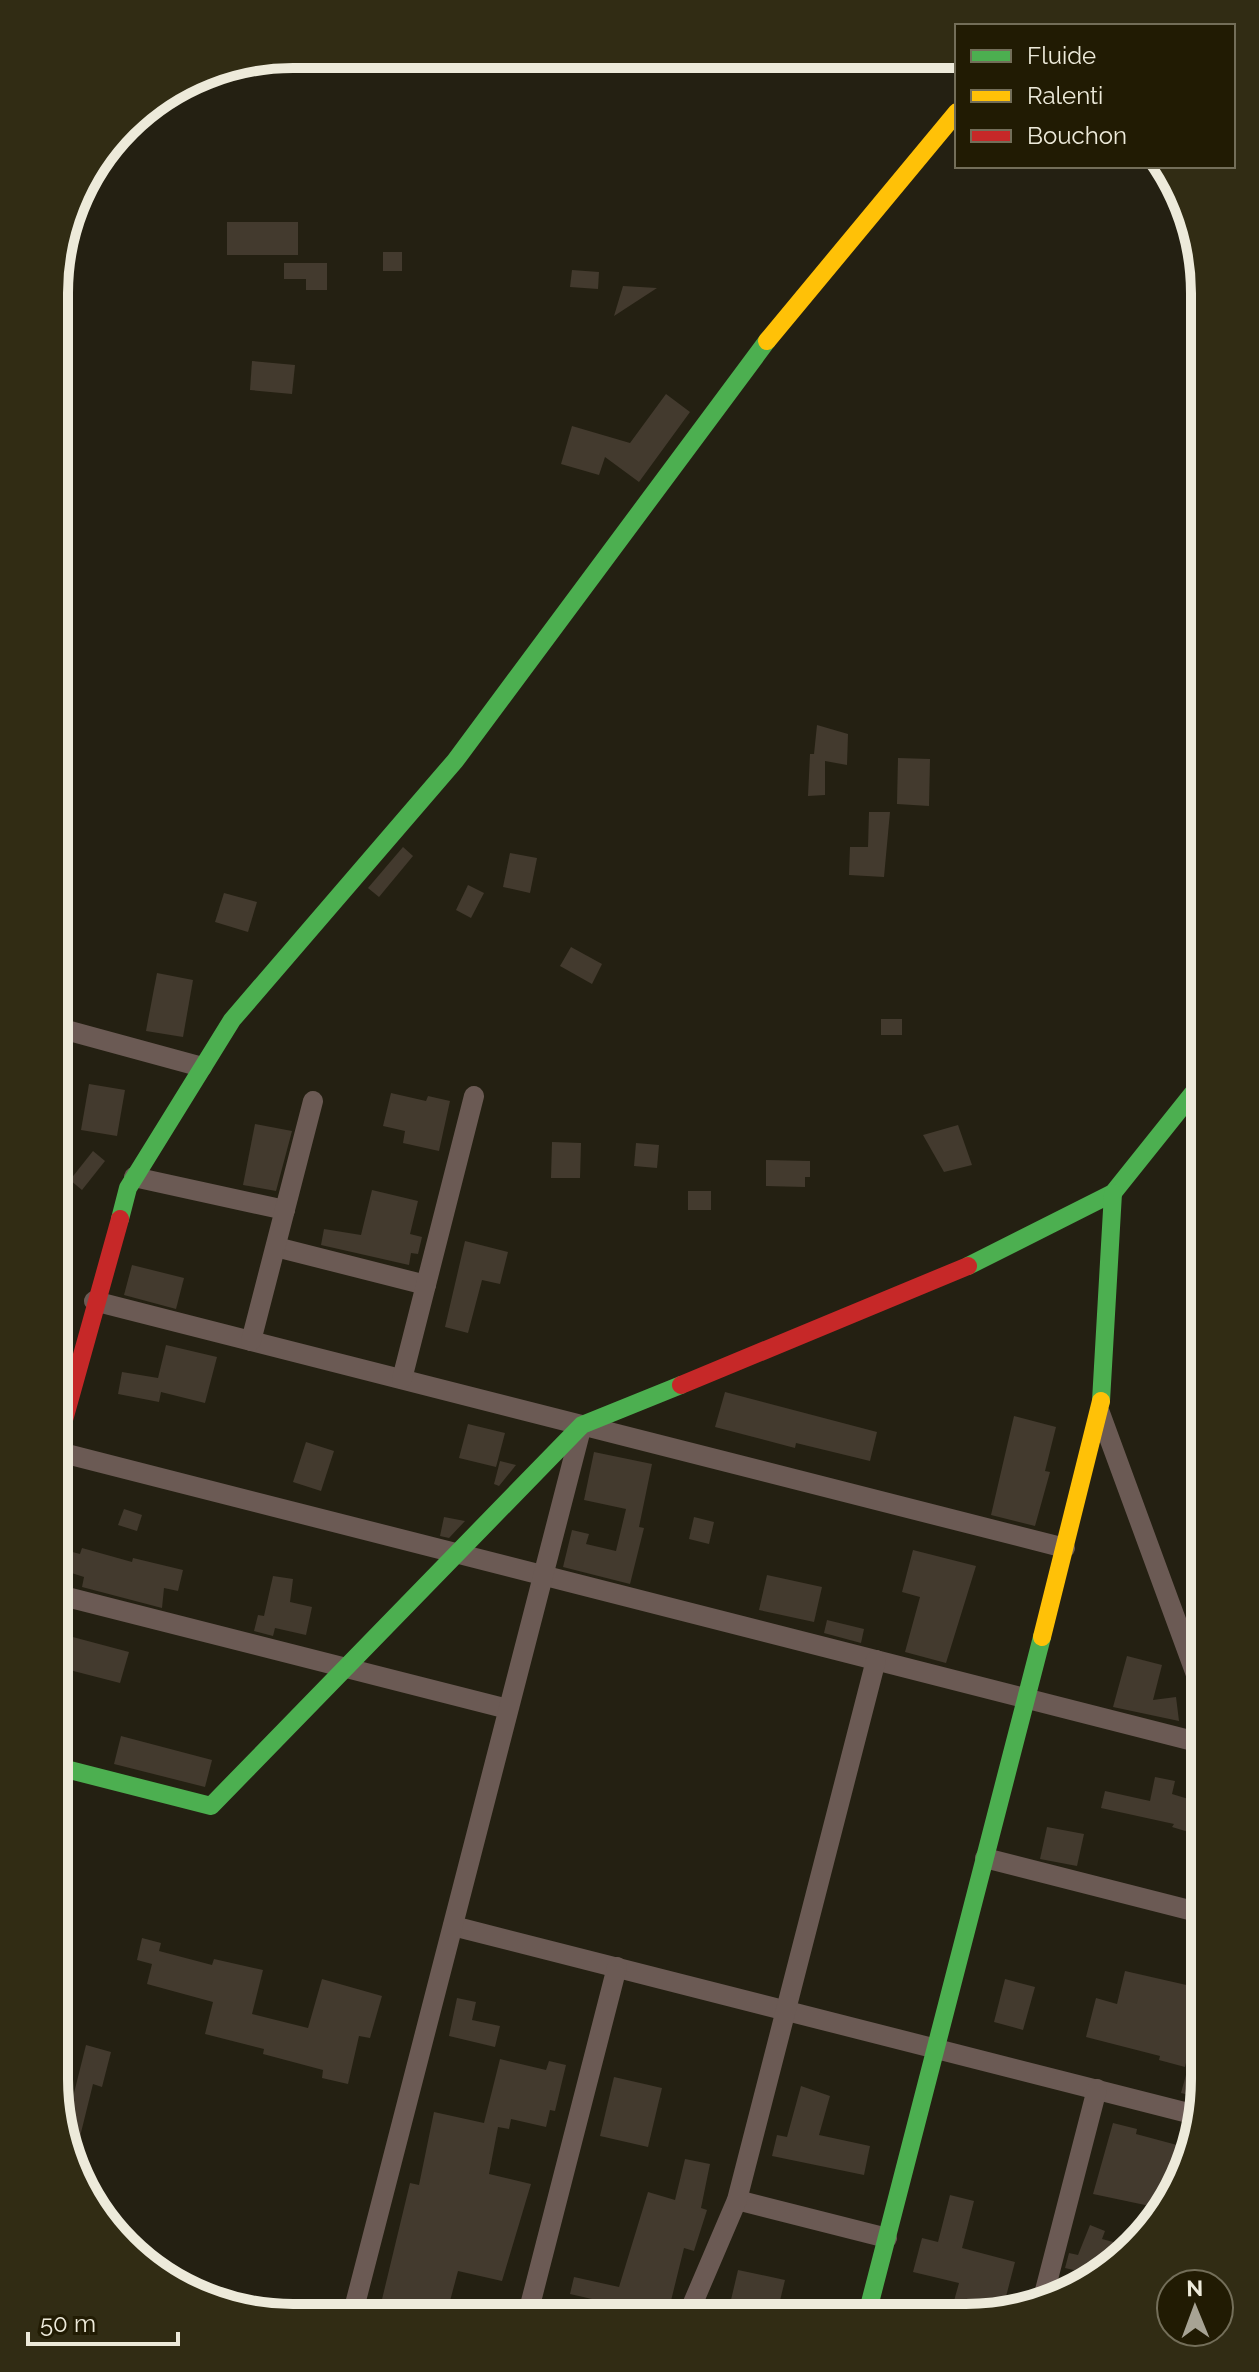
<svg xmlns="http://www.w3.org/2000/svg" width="1259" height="2372" viewBox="0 0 1259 2372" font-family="Raleway,sans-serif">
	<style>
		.building { fill: #433a2e }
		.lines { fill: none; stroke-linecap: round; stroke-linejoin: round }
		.street { stroke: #6b5a54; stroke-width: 20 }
		.fast { stroke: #4caf50; stroke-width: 18 }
		.slow { stroke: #ffc107; stroke-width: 18 }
		.jam { stroke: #c62828; stroke-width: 18 }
		.rim { fill: none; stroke: #edeada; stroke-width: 10 }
	</style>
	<rect width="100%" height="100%" fill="#242012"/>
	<!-- building -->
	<g class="building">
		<rect x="227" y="222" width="71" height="33"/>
		<rect x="383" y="252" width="19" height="19"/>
		<path d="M284,263H327V290H306V279H284Z"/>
		<path d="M572,270L599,272L598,289L570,287Z"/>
		<path d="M623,286L657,288L614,316Z"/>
		<path d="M252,361L295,365L292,394L250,390Z"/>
		<path d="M666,394L690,412L639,482L605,457L599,475L561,464L572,426L630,443Z"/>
		<path d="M817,725L848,734L847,765L825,761V795L808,796L810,754H814Z"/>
		<path d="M898,758L930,759L929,806L897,804Z"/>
		<path d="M869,812H890L884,877L849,875L850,847H868Z"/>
		<path d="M403,847L413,856L379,897L368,888Z"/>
		<path d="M510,853L537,858L530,893L503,887Z"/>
		<path d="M468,885L484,893L471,918L456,910Z"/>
		<path d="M224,893L257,902L248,932L215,922Z"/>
		<path d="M571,947L602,964L592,984L560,966Z"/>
		<path d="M157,973L193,980L183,1037L146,1031Z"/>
		<rect x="881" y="1019" width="21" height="16"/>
		<path d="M89,1084L125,1090L117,1136L81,1130Z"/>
		<path d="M391,1093L426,1101L428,1096L450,1101L439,1151L403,1143L405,1131L383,1126Z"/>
		<path d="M255,1124L292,1131L276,1191L243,1185Z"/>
		<path d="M958,1125L972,1165L944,1172L923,1135Z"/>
		<path d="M552,1142L581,1143L580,1178H551Z"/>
		<path d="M636,1143L659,1145L657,1168L634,1166Z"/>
		<path d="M93,1151L105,1161L82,1190L70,1180Z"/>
		<path d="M766,1160L810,1161V1177H805V1187L766,1186Z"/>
		<path d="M372,1190L418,1201L410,1234L422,1237L418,1254L411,1253L409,1265L321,1245L324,1229L361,1235Z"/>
		<rect x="688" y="1191" width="23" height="19"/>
		<path d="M465,1241L508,1252L500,1284L482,1280L468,1333L445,1327Z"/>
		<path d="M132,1265L184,1278L176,1309L124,1295Z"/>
		<path d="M166,1345L217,1357L205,1403L161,1392L159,1402L118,1394L122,1372L158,1378Z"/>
		<path d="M725,1392L877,1432L870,1461L796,1443L795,1448L715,1427Z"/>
		<path d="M1014,1416L1056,1427L1045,1471L1050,1472L1035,1526L991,1515Z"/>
		<path d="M468,1424L505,1433L496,1467L459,1458Z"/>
		<path d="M306,1442L334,1451L321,1491L293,1482Z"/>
		<path d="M594,1452L652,1464L639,1527L644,1528L630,1584L563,1567L572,1530L589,1534L586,1544L616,1551L626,1509L584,1500Z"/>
		<path d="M500,1461L516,1465L499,1486L494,1484Z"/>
		<path d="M124,1509L142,1515L137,1531L118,1525Z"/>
		<path d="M444,1517L465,1521L449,1538L440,1536Z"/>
		<path d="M694,1517L714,1522L709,1544L689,1539Z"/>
		<path d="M82,1548L132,1562L133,1558L183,1570L178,1591L164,1588L162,1608L82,1587L84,1577L56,1568L61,1549L80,1554Z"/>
		<path d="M913,1550L976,1566L946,1663L905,1652L920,1597L902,1592Z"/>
		<path d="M767,1575L822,1587L814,1622L759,1610Z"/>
		<path d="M273,1576L293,1579L290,1602L312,1607L306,1635L275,1628L273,1636L254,1631L258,1615L264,1616Z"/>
		<path d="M827,1620L864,1629L861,1643L824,1633Z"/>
		<path d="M54,1632L129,1652L120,1683L54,1666Z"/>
		<path d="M1127,1656L1162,1665L1153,1700L1176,1697L1179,1721L1113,1707Z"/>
		<path d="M121,1736L212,1760L205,1787L114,1764Z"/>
		<path d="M1155,1777L1175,1781L1172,1794L1205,1804V1837L1172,1827L1174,1824L1101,1808L1105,1791L1150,1801Z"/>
		<path d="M1047,1827L1084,1834L1077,1866L1040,1859Z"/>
		<path d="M142,1938L161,1943L159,1951L212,1965L214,1959L263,1970L252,2014L308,2028L322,1979L382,1996L370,2038L359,2036L348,2084L322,2078L323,2070L263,2054L264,2049L205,2034L213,2002L147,1984L152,1964L137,1960Z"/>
		<path d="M1125,1971L1204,1989L1185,2067L1159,2060L1160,2056L1086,2037L1096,1998L1117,2004Z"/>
		<path d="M1005,1979L1035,1987L1023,2030L994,2022Z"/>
		<path d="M457,1998L476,2002L472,2020L500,2026L495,2047L449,2036Z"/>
		<path d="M86,2045L111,2052L102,2087L93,2084L73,2165L67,2156L58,2102L71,2105Z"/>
		<path d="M500,2059L546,2070L549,2061L566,2065L555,2111L550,2110L546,2127L511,2119L509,2129L498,2127L489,2174L531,2184L502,2281L458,2271L446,2316H378L410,2183L419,2185L434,2112L484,2123Z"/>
		<path d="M1189,2064L1204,2068L1197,2097L1181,2093Z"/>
		<path d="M614,2077L662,2088L648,2147L600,2136Z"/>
		<path d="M801,2086L830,2096L819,2135L870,2146L864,2175L772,2156L777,2135L787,2137Z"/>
		<path d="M1113,2123L1137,2129L1136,2134L1177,2145L1179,2138L1194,2142L1187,2170L1164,2209L1093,2194Z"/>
		<path d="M685,2159L710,2164L701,2208L707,2210L694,2251L684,2248L667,2317H649L613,2308L614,2304L570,2294L574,2277L619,2287L648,2192L675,2200Z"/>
		<path d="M950,2195L974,2201L962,2248L1015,2262L1002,2312L980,2316L952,2308L959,2283L913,2272L922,2238L938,2242Z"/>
		<path d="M1090,2225L1105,2231L1102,2239L1132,2247L1099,2278L1082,2286L1086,2273L1065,2268L1069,2253L1078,2255Z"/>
		<path d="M738,2270L785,2280L776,2317H727Z"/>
	</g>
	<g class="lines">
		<!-- street -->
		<g class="street">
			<path d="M55,1027L202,1067"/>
			<path d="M134,1177L285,1210"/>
			<path d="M276,1247L426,1285"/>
			<path d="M94,1301L1065,1548"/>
			<path d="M251,1341L313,1101"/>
			<path d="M402,1379L474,1096"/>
			<path d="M1100,1413L1205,1699"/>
			<path d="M55,1451L1205,1744"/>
			<path d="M55,1594L508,1709"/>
			<path d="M985,1858L1205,1914"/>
			<path d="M453,1926L1200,2116"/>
			<path d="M737,2200L887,2238"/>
			<path d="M185,2292L279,2316"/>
			<path d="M1041,2306L1097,2089"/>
			<path d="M868,2312L891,2318"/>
			<path d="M352,2316L581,1429"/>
			<path d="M527,2317L617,1967"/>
			<path d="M687,2317L737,2200L876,1660"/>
		</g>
		<!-- fast -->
		<g class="fast">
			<path d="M120,1219L128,1188L232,1020L455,761L767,341"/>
			<path d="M968,1266L1113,1193L1205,1078"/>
			<path d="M1101,1401L1113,1193"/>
			<path d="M54,1766L211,1806L582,1425L681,1385"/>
			<path d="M866,2318L1042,1637"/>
		</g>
		<!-- slow -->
		<g class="slow">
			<path d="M767,341L957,112"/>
			<path d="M1042,1637L1101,1401"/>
		</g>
		<!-- jam -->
		<g class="jam">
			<path d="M681,1385L968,1266"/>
			<path d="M55,1452L120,1219"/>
		</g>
	</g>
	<!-- crop -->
	<path d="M0 0H1259V2372H0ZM293 68H966A225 225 0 0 1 1191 293V2079A225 225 0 0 1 966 2304H293A225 225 0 0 1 68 2079V293A225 225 0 0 1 293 68Z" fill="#312c14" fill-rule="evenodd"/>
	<path class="rim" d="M293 68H966A225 225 0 0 1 1191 293V2079A225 225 0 0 1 966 2304H293A225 225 0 0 1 68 2079V293A225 225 0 0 1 293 68Z"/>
	<!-- legend -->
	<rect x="955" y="24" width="280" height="144" fill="#211b03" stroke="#736e59" stroke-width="2"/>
	<rect x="971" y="50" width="40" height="12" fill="#4caf50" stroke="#736e59" stroke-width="2"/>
	<text x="1027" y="64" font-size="24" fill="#edeada">Fluide</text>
	<rect x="971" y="90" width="40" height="12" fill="#ffc107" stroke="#736e59" stroke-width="2"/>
	<text x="1027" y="104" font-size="24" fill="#edeada">Ralenti</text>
	<rect x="971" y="130" width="40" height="12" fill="#c62828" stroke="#736e59" stroke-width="2"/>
	<text x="1027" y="144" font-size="24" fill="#edeada">Bouchon</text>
	<!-- north arrow -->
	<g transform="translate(1195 2308) rotate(359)"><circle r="38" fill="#211b03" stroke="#736e59" stroke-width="2"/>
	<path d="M0-6L14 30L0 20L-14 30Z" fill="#a7a394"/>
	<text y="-12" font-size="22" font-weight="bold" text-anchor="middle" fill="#edeada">N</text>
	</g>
	<!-- scale -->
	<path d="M28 2332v12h150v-12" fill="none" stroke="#edeada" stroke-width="4"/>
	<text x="40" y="2332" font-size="24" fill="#edeada" stroke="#211b03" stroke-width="6" paint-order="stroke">50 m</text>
</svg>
